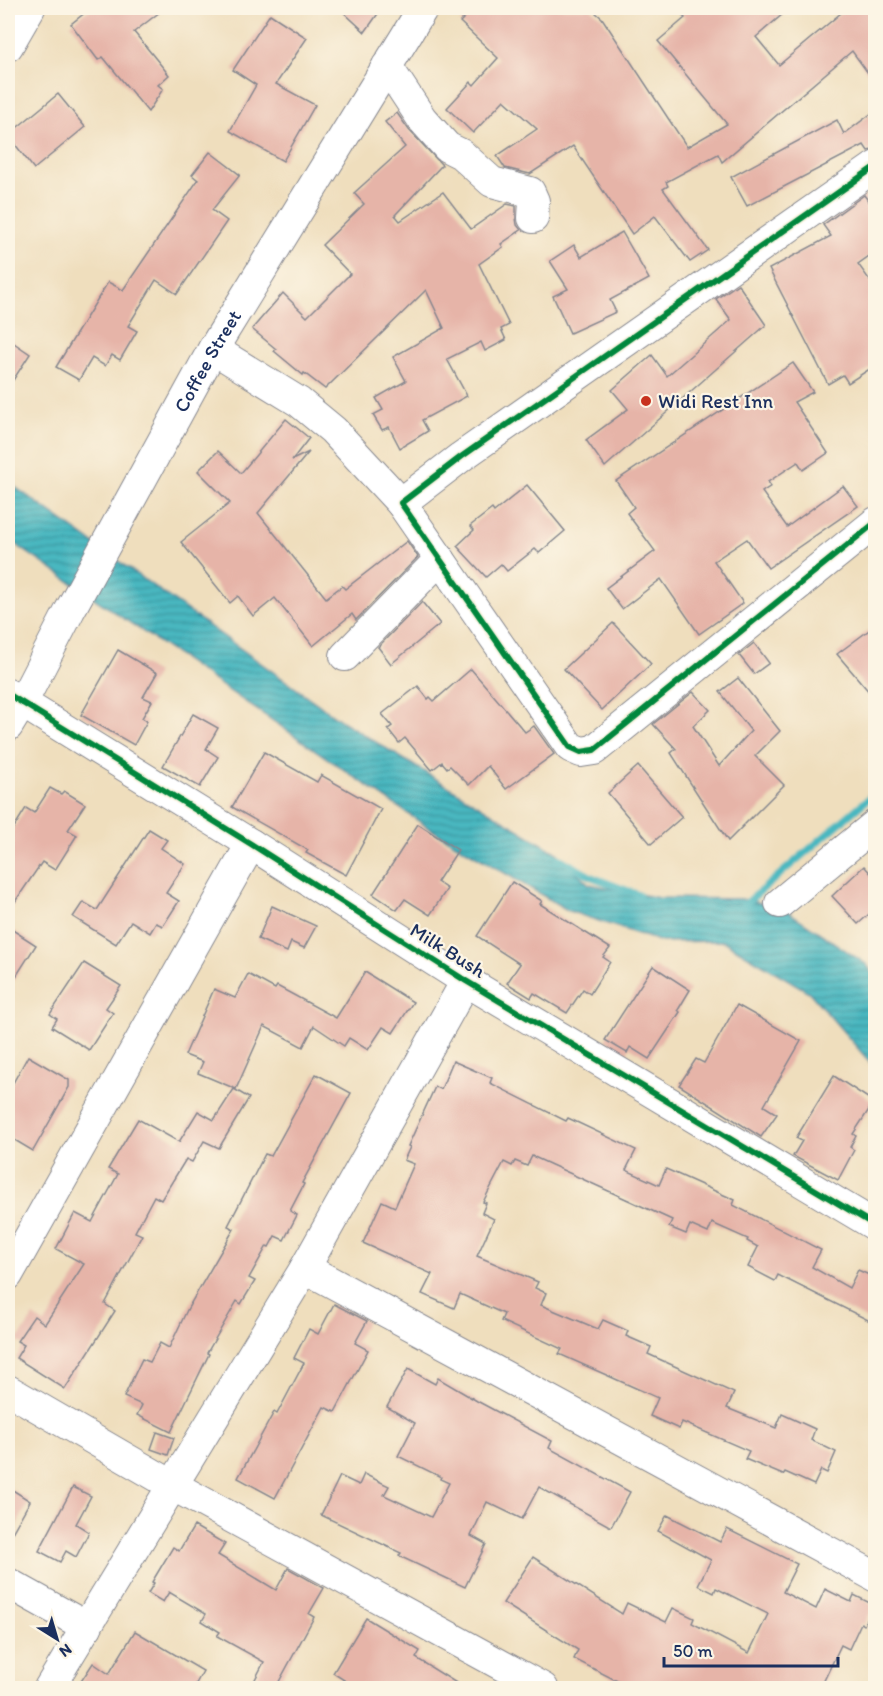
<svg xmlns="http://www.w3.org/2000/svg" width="883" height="1696" viewBox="0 0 883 1696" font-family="Itim,sans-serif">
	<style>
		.water { fill: url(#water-rules); stroke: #32738f; stroke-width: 1.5 }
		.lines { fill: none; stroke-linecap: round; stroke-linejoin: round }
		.stream { stroke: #48b7c0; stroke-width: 7 }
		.building { fill: #e6b4a8 }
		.minor-casing { stroke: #85868e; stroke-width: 32 }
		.minor { stroke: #fff; stroke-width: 30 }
		.cycleway-casing { stroke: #fcf5e5; stroke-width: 10 }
		.cycleway { stroke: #00873e; stroke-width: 6 }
		.poi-dot { fill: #c8321e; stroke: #fcf5e5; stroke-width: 2 }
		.labels { text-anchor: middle; stroke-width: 4.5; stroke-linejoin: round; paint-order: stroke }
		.street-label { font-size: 20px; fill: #1b2f5e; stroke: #fcf5e5 }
		.poi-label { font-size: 20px; fill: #1b2f5e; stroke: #fcf5e5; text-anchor: start }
	</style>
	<defs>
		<pattern id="water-rules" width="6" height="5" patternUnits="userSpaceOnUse" patternTransform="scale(1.5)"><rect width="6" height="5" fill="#48b7c0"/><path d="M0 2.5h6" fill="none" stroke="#3b959f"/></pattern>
	</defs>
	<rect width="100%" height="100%" fill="#fcf5e5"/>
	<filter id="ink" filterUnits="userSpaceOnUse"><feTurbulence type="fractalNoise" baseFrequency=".0167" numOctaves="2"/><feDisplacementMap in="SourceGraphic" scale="12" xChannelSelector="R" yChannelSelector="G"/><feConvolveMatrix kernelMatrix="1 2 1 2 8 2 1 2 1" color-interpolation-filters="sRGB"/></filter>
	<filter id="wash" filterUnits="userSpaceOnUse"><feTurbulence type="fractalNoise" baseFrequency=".008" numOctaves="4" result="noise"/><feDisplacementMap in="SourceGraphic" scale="24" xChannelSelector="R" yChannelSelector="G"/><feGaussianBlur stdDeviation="1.35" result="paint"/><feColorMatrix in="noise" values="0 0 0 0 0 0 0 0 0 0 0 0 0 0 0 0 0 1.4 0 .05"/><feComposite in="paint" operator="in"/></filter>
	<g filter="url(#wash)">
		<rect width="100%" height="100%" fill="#efdebd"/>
		<!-- water -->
		<path class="water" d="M8,482L343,722L557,853L589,884L659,898L741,899L781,907L866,964L875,976V1068L809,992L723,941L662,942L569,911L429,828L8,539Z"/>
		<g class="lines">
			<!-- stream -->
			<g class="stream">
				<path d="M559,858L592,877L639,895"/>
				<path d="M743,906L876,792"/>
			</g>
		</g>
		<g id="blocks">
			<!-- building -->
			<g class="building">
				<path d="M91,8H165L134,32L169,75L158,85L163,89L148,112L103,57L98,60L71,24Z"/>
				<path d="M339,8H382L365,32Z"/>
				<path d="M474,8H590L602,18L687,147L727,124L658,41L685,18L676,8H790L756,37L779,65L847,8H876V84L852,51L722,162L718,154L666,182L668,186L663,189L708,250L690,262L655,216L632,234L573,146L530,174L505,168L497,156L537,129L504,100L473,133L447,108L471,82L474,85L498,58L460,22Z"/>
				<path d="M270,14L307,38L276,84L315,105L283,161L230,131L256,85L233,70Z"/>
				<path d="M58,94L85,127L34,169L8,135Z"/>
				<path d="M876,110V149L868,151L864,145L747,206L731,177L837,120L844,134Z"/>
				<path d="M397,113L409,130L442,165L395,215L400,221L443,192L471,229L507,204L516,206V218L517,225L521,230L501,244L503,247L479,264L509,325L501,329L506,340L485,351L481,342L447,359L467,396L422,420L428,431L400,448L389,427L382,430L373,415L383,410L376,398L406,381L393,357L444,328L426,290L325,389L304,373L303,375L274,351L276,349L252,329L283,293L307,317L350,274L322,245L364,204L354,193L405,147L385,122Z"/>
				<path d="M210,152L240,175L212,210L227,221L177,294L156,280L128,326L137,331L120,360L112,355L105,366L92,358L79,380L56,367L108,282L123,290L198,180L192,175Z"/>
				<path d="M864,195L876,211V251L858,264L876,289V365L848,383L843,375L828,384L769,269L831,236L823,225Z"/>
				<path d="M622,232L649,279L610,300L616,312L570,333L553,296L568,289L550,261L574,245L581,257Z"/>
				<path d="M738,284L766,325L605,467L586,440L628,409L612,390L652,355L667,376L731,320L716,299Z"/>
				<path d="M8,339L30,354L8,388Z"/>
				<path d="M793,363L813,392L794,402L828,453L803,470L798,462L768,482L771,486L762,492L787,527L843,486L858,506L768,568L747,539L714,561L743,603L699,634L661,579L622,609L606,588L655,551L627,513L634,507L616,481Z"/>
				<path d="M286,419L309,438L292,460L309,452L258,513L326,598L342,586L345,589L407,541L418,557L356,620L352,614L313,646L275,598L253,616L238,596L230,603L181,542L230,503L198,471L218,451L241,473Z"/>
				<path d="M527,485L565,531L539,553L535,549L507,571L501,564L486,577L457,546L474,530L470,526L492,509L494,512Z"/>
				<path d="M422,602L440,624L391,664L378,647Z"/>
				<path d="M613,623L651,664L602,710L564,669Z"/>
				<path d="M876,625V700L837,654Z"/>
				<path d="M754,643L769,663L754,674L739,655Z"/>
				<path d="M118,650L157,673L143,697L152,701L142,718L147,721L134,745L81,715Z"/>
				<path d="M471,669L525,732L534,726L554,754L506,789L488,766L469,785L450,766L447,768L442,762L432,770L405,738L399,743L388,729L392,726L382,714L418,686L428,699L430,697L434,701Z"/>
				<path d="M738,678L780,731L755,756L784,785L728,841L671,753L676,749L653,724L693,692L710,710L693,726L719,766L751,731L720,692Z"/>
				<path d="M193,714L218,728L206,749L218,757L200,787L163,766Z"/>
				<path d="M264,752L317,782L321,775L381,809L346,875L306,853L308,850L232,807Z"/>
				<path d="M638,766L682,817L651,844L608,793Z"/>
				<path d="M50,788L61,794L64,791L85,804L68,830L77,835L55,870L42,862L8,912V837L26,808L34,813Z"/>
				<path d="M418,824L458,850L437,882L447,889L430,915L405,899L397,910L373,894Z"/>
				<path d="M149,829L167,840L161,848L185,864L166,893L179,901L163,926L156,923L150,933L131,921L116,944L73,917L83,902L97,910Z"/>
				<path d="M864,866L876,879V908L858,924L832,896Z"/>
				<path d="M512,882L542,901L540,904L610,948L603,957L610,962L590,994L583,989L567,1013L534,993L531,998L507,983L520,964L477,936Z"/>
				<path d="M272,906L316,926L304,948L291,942L287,952L258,939Z"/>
				<path d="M8,927L36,945L8,989Z"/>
				<path d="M84,963L121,986L106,1008L113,1013L89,1050L52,1027L57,1019L50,1014Z"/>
				<path d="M653,966L690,990L678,1010L680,1012L649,1059L630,1047L627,1053L605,1040Z"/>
				<path d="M365,972L413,1002L393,1033L383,1027L368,1050L349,1038L344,1046L314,1026L303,1047L264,1026L236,1089L198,1073L203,1062L185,1055L214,989L235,998L248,974L275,989L277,986L336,1018Z"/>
				<path d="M737,1005L801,1041L764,1106L777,1114L761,1137L679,1085L696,1059L704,1063Z"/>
				<path d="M28,1056L69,1080V1087L33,1151L8,1136V1092Z"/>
				<path d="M453,1061L492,1078L490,1083L566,1121L568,1118L636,1150L626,1170L659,1185L666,1169L735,1200L733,1205L821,1250L812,1267L849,1288L858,1270L876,1278V1324L778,1275L775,1281L748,1267L758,1247L747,1241L748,1239L712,1223L708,1233L690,1225L686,1234L669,1227L672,1220L532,1156L527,1166L515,1161L512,1166L504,1162L483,1202L486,1203L482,1213L494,1219L477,1256L538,1282L535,1288L546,1293L541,1305L598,1329L603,1320L628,1331L626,1336L651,1347L648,1354L734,1393L727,1408L776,1428L782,1414L815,1429L811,1440L836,1452L827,1473L821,1470L814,1485L785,1472L783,1475L745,1459L749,1451L682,1422L679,1429L650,1416L658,1398L559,1354L562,1349L501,1321L504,1314L460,1294L454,1308L422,1294L432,1274L363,1243L382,1201L395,1207L414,1164L404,1160L410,1147L408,1146L435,1087L441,1089Z"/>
				<path d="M316,1074L351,1093L302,1183L304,1184L290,1211L297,1215L284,1240L275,1236L269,1247L267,1246L249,1278L255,1281L241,1304L237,1301L207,1353L209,1354L171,1432L137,1415L142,1405L124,1397L142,1359L150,1362L160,1343L169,1348L188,1308L234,1229L228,1226L265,1154L271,1156Z"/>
				<path d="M834,1076L874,1102L853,1134L856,1136L850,1147L854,1150L838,1180L793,1156L802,1141L796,1138Z"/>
				<path d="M234,1089L249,1098L219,1148L204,1141L192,1162L186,1159L161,1200L154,1196L135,1232L142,1235L105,1304L115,1311L65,1389L16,1358L24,1345L17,1341L34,1316L45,1324L84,1264L56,1249L75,1213L92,1222L118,1174L108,1169L138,1119L179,1142L198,1111L214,1120Z"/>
				<path d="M334,1304L367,1321L355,1343L368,1350L335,1412L324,1407L275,1498L238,1478L274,1412L277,1414L304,1363L294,1358L309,1329L318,1334Z"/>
				<path d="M408,1369L435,1384L438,1378L477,1401L552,1441L549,1448L630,1492L611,1527L539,1487L522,1519L487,1502L471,1536L486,1544L465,1587L399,1556L401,1553L321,1515L340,1476L359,1485L364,1474L389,1486L384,1495L431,1517L449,1483L440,1479L441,1477L398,1456L415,1423L387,1407Z"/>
				<path d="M157,1432L174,1438L168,1455L151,1449Z"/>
				<path d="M8,1487L30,1501L8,1540Z"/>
				<path d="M73,1487L91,1496L76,1524L89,1532L76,1557L66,1551L60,1562L39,1551Z"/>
				<path d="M667,1515L720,1542L727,1529L797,1564L783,1592L816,1609L825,1589L851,1602L854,1595L874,1605L864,1625L861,1623L849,1649L841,1645L820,1689H633L574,1659L578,1650L503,1603L533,1557L622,1614L627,1603L666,1622L673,1608L694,1618L692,1623L749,1653L768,1614L716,1588L714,1593L698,1585L711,1560L658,1531Z"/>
				<path d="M194,1526L225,1544L218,1555L276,1590L288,1568L324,1588L309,1614L314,1617L275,1689H250L264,1662L217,1636L220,1632L202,1621L206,1614L169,1592L163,1602L148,1593L154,1583L152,1582L173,1547L179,1551Z"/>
				<path d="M366,1618L420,1651L416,1658L466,1689H358L333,1673Z"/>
				<path d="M135,1631L203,1671L193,1689H76L93,1663L109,1674Z"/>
			</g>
		</g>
	</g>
	<g filter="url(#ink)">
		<use href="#blocks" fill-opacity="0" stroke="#85868e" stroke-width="1.5"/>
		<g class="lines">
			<!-- minor casing -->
			<g class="minor-casing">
				<g id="minor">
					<path d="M8,46L30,8"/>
					<path d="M387,66L422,119L447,147L461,154L492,182L530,192L534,201L533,218"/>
					<path d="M876,166L461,457L401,503L570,747L581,752L594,750L876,522"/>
					<path d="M213,349L299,402L333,430L401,503"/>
					<path d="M345,656L440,559"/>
					<path d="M8,694L251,844L466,981L876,1226"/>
					<path id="s1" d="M8,726L22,703L70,610L213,349L423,8"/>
					<path d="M780,903L876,824"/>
					<path d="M305,1268L876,1577"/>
					<path d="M8,1275L251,844"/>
					<path d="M8,1390L172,1485L543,1688"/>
					<path d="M8,1583L87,1627"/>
					<path d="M49,1688L305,1268L466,981"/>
				</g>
			</g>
			<!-- minor -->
			<use href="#minor" class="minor"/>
			<!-- cycleway casing -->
			<g class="cycleway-casing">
				<g id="cycleway">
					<path d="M876,166L461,457L401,503L570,747L581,752L594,750L876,522"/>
					<path d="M8,694L251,844L466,981L876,1226"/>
				</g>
			</g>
			<!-- cycleway -->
			<use href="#cycleway" class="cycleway"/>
		</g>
	</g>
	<!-- markers -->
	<circle class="poi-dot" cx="646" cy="401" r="6"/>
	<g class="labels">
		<!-- street labels -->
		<g class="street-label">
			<text dy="7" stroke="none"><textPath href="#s1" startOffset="416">Coffee Street</textPath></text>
			<text transform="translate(448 950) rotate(32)" y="7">Milk Bush</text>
		</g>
		<!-- poi labels -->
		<g class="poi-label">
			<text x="658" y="408">Widi Rest Inn</text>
		</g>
	</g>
	<!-- margin -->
	<rect width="883" height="1696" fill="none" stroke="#fcf5e5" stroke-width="30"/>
	<!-- north arrow -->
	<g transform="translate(57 1639) rotate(143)" stroke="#fcf5e5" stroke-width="4.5" paint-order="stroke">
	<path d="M0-4.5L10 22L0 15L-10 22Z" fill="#1b2f5e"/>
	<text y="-9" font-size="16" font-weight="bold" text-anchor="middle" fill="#1b2f5e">N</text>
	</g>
	<!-- scale -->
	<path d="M664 1657v9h174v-9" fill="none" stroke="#1b2f5e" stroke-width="3"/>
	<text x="673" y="1657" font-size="18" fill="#1b2f5e" stroke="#fcf5e5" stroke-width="4.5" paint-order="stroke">50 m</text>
</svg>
